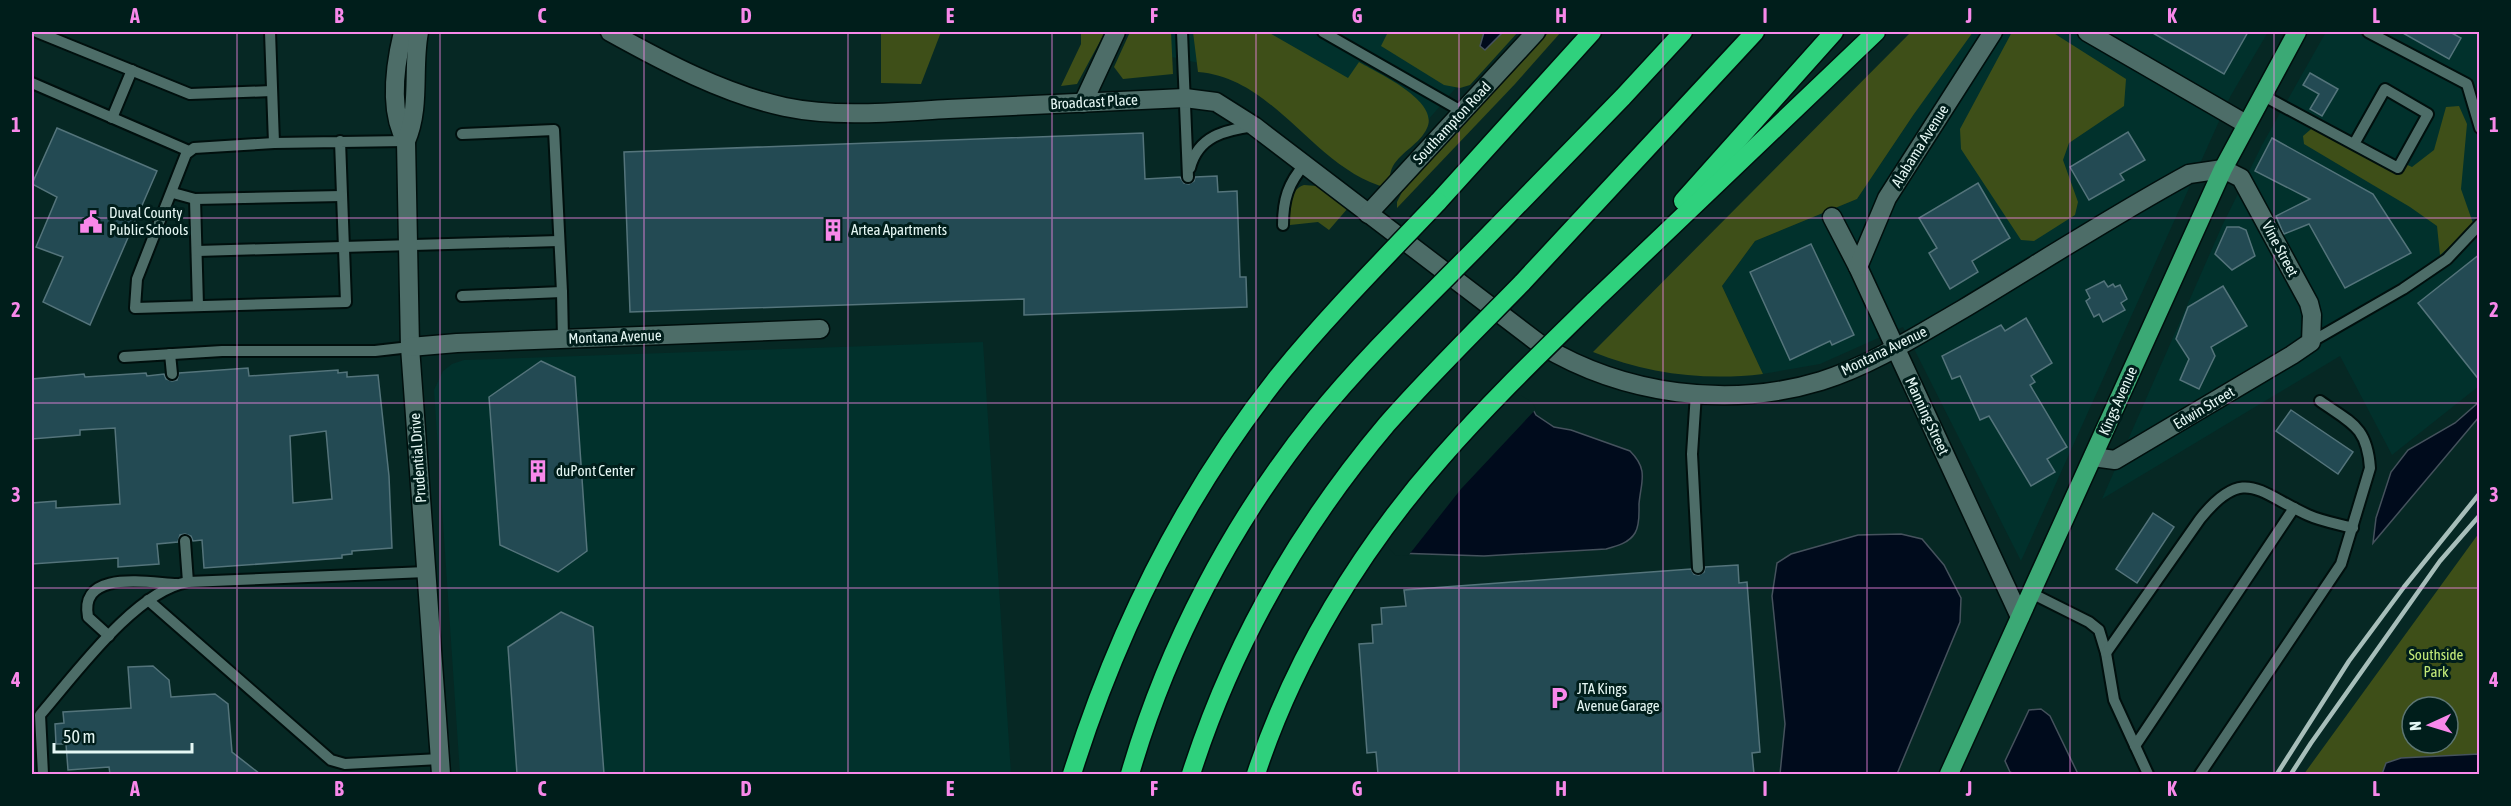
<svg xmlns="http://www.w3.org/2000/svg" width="2511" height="806" viewBox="0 0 2511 806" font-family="'Asap Condensed',sans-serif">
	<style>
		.built { fill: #01312c }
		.green { fill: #3e4f18; fill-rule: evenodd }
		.water { fill: #000b1c; stroke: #45525d; stroke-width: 1.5 }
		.pier { fill: #062824 }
		.building { fill: #234a53; stroke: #54747b; stroke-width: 1.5; fill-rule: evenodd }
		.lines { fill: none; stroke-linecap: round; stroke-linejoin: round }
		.lane-casing { stroke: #000f0d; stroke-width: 14 }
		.street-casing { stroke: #000f0d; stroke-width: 21 }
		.primary-casing { stroke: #000f0d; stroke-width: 21 }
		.highway-casing { stroke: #000f0d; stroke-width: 21 }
		.lane { stroke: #4d6d68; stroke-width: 10 }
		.street { stroke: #4d6d68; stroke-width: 18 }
		.primary { stroke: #3ba975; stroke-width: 18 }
		.highway { stroke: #2fd17d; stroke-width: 18 }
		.rail { stroke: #a7beba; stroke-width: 4.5 }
		.highway-bridge-casing { stroke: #000f0d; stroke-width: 21; stroke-linecap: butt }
		.highway-bridge { stroke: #2fd17d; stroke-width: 18 }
		.grid { fill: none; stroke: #f888ea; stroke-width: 1.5; stroke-opacity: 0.55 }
		.labels { text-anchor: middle; stroke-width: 6; stroke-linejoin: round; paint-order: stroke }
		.street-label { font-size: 15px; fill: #e5f7f4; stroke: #001e1b }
		.poi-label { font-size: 15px; fill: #e5f7f4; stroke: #001e1b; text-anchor: start }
		.park-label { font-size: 15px; fill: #c2ea79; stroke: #001e1b }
		.neatline { fill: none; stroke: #f888ea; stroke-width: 2 }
		.grid-label { font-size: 20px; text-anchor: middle; font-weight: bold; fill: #f888ea }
	</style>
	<rect width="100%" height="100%" fill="#062824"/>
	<!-- built -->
	<g class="built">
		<path d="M1138,32H1504L1409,142L1226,69L1131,48Z"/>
		<path d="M1969,32H2268L2230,97L2021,561L1903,327L1820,364L1763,374L1722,286L1755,241L1857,199Z"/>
		<path d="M2326,32H2479V386L2392,455L2340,356L2102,499L2222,226L2262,145Z"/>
		<path d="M983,342L1011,774H460L434,390L443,371L452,364L464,360Z"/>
	</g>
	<!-- green -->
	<g class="green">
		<path d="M881,32H941L921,84L881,83Z"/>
		<path d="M1081,32H1105L1077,84L1061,86L1081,44Z"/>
		<path d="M1130,32H1171L1173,74L1123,79L1114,67Z"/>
		<path d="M1193,32H1268L1348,78L1359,62C1378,73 1440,101 1427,128C1420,144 1402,151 1393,166C1389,173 1390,181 1387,188C1314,169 1276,78 1198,72Z"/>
		<path d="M1388,32H1518L1470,85L1460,88L1444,85L1381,46Z"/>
		<path d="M1549,32H1561L1515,84L1397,208V202L1402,192Z"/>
		<path d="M1911,32H1973L1914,114L1857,199L1755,241L1722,286L1763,374C1705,381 1647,374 1593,352Z"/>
		<path d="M2012,32H2052L2126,79L2124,106L2069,143L2063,160L2078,202L2075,215L2034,241L2021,240L1961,149L1960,129Z"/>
		<path d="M2459,106L2467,124L2461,189L2474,226L2440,255L2437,226L2410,207L2304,144L2303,136L2317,124L2412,167L2434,150L2446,107Z"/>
		<path d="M1304,185L1317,186L1348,208L1329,230L1318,222L1290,225C1286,209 1289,190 1304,185Z"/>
		<path d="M2479,533V774H2304ZM2412,707H2448V743H2412Z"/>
	</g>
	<!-- water -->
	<g class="water">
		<path d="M1484,32H1503L1485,50L1480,46Z"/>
		<path d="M2479,402V417L2373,543L2376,518L2391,472L2408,450L2455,423Z"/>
		<path d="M1530,404L1536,415L1554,427L1571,430L1630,451C1649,470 1641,481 1639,504C1639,513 1640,525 1635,533C1629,543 1617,546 1606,549L1484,556L1397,553Z"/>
		<path d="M1901,534L1922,539L1944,565L1961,598L1960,622L1897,774H1780L1785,724L1772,596L1777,563L1791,554L1858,535Z"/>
		<path d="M2041,709L2050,716L2078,774H2014L2010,772L2005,761L2029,710Z"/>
		<path d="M2479,754V774H2382L2386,763L2401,758Z"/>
	</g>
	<!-- pier -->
	<path class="pier" d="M1510,394L1522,396L1532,402L1536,409L1461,489L1408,556L1395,555L1389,548L1386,535L1394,520Z"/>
	<!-- building -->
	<g class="building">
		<path d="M2151,32H2248L2224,74Z"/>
		<path d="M2401,32H2450L2461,38L2449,59Z"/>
		<path d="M2310,73L2338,89L2322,116L2310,109L2319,94L2303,85Z"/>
		<path d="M57,128L157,171L90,325L43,302L63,257L36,247L57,197L32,184Z"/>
		<path d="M2128,132L2145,160L2120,174L2124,180L2089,200L2070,167Z"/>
		<path d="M1143,133L1145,179L1180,177L1184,183L1189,184L1194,181L1195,177L1217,176L1218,192L1237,191L1240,277H1246L1247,307L1024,315V299L630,312L624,152Z"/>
		<path d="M2272,138L2373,194L2411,253L2345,288L2309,224L2284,234L2282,230L2276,216L2310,199L2255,171Z"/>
		<path d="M1978,183L2010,238L1972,261L1978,272L1950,289L1929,253L1937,248L1919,218Z"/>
		<path d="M2227,227H2239L2246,230L2255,256L2232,270L2215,254Z"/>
		<path d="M1811,244L1854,335L1832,345L1830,341L1790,360L1750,272Z"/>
		<path d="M2480,254V381L2418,303Z"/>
		<path d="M2104,281L2108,287L2113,284L2115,287L2120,285L2127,299L2121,303L2125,310L2103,322L2099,314L2094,317L2086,301L2090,298L2086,290Z"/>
		<path d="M2223,286L2247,326L2211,347L2215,356L2199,389L2180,380L2189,359L2176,339L2188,307Z"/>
		<path d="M2026,318L2052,363L2031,376L2035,382L2030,385L2067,447L2047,459L2055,472L2031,486L1989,416L1980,420L1960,376L1952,379L1942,356L2001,325L2005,331Z"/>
		<path d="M541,361L575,377L587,551L558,572L500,545L489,397Z"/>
		<path d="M248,368L249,376L338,370V373L347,372V377L378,375L389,476L392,548L352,551V554L342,555V558L204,568L202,540L193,541L191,536L185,534L180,535L178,542L157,544L159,564L118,567V558L32,564V503L56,501V508L120,504L115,428L80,430V435L32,439V379L84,374L85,377L146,373L147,376L164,374L166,379L172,381L177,380L179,373ZM326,431L332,499L293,503L290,436Z"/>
		<path d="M2291,410L2353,452L2338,474L2276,431Z"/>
		<path d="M2153,513L2174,527L2137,583L2116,569Z"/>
		<path d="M1738,565L1739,583L1747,582L1760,752L1752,753L1754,774H1378L1376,752L1367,753L1359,644L1373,643L1372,625L1382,624L1381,608L1406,606L1404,590L1691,569L1694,574L1699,575L1704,572L1705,567Z"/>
		<path d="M561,612L593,627L604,774H517L508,647Z"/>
		<path d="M153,666L169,680L171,697L215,694L228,704L232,752L260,774H110L109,767L68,770L66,744H56L55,724L64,723L63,712L131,708L128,667Z"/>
	</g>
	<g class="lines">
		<!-- lane casing -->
		<g class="lane-casing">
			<g id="lane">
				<path d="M37,32L190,94L272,91"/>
				<path d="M270,32L274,143"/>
				<path d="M1182,32L1188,177"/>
				<path d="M1323,32L1463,112"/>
				<path d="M2368,32L2467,84L2480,128"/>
				<path d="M32,83L189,151"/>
				<path d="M2262,95L2398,168L2428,114L2385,89L2354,144"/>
				<path d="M112,118L132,70"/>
				<path d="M462,134L554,130L562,292L462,296"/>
				<path d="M340,141L346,302L135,308L137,279L186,154L194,148L274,143L406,141"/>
				<path d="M1190,168C1198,136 1225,130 1254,126"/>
				<path d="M173,193L195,199L342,196"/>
				<path d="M195,199L198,306"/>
				<path d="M1283,225C1283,200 1288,183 1305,164"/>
				<path d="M197,251L559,241"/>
				<path d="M562,292L563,339"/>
				<path d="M2311,342L2403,289L2447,259L2480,224"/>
				<path d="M170,354L172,374"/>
				<path d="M124,357L222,351H375L410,347"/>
				<path d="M1696,393L1692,454L1698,568"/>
				<path d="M185,541L188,582"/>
				<path d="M2031,593L2089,622L2099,630L2106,653L2114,700L2148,774"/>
				<path d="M148,600L331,760L345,764L440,759"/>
				<path d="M109,636L88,617C79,569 148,583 177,584"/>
				<path d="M2106,653L2200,519C2244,464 2259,493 2308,515C2321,521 2338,524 2353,528"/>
				<path d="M2135,746L2294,508"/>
				<path d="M43,774L40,715C74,676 136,590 188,582L426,572"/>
				<path d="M2200,774L2341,564L2370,468C2367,426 2351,423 2320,401"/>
			</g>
		</g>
		<!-- street casing -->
		<g class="street-casing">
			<g id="street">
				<path d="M403,32C395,65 388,110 406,141"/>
				<path d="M419,32C412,68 421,107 406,141L410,347L441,774"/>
				<path d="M610,32C664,62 724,94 785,107C838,118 894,112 948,109C1027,106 1106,102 1185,98L1216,102L1254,126L1541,345C1624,395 1729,409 1821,381C1872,365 1918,335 1963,309C2038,264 2112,216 2189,174L2223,169L2241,178L2309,303L2312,315L2311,342L2292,355L2115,460L2093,457"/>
				<path d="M2087,32L2246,124"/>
				<path d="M1083,103L1116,32"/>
				<path d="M1368,214L1536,32"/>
				<path d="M1832,217L1858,267L2020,617"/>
				<path d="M1858,267L1887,198L1993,32"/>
				<path d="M410,347L457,343L820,329"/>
			</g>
		</g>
		<!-- primary casing -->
		<g class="primary-casing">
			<path id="primary" d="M1949,774L2223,169L2297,32"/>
		</g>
		<!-- highway casing -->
		<g class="highway-casing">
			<g id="highway">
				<path d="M1683,201L1834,32"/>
				<path d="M1438,202L1592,32"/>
				<path d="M1480,244L1623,97L1683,32"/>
				<path d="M1522,283L1755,32"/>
				<path d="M1594,301L1876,32"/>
			</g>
		</g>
		<!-- lane -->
		<use href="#lane" class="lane"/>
		<!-- street -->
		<use href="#street" class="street"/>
		<!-- primary -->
		<use href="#primary" class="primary"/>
		<!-- highway -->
		<use href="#highway" class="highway"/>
		<!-- rail -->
		<g class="rail">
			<path d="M2277,774L2349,661L2404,587L2480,493"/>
			<path d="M2291,774L2311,743L2440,561L2480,515"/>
		</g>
		<!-- highway-bridge casing -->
		<g class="highway-bridge-casing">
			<g id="highway-bridge">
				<path d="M1072,774C1118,628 1185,493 1281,373C1330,313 1385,258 1438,202"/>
				<path d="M1130,774C1167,646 1232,522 1315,419C1366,356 1424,301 1480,244"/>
				<path d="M1191,774C1232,646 1300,527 1387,424C1430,375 1477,329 1522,283"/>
				<path d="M1256,774C1294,658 1361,549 1441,458C1489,403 1542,352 1594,301"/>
			</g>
		</g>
		<!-- highway-bridge -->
		<use href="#highway-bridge" class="highway-bridge"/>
	</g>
	<!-- grid -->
	<path class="grid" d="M237,32V774M440,32V774M644,32V774M848,32V774M1052,32V774M1256,32V774M1459,32V774M1663,32V774M1867,32V774M2070,32V774M2274,32V774M32,218H2480M32,403H2480M32,588H2480"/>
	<!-- icons -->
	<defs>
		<g id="civic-bare" transform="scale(1.8)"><path d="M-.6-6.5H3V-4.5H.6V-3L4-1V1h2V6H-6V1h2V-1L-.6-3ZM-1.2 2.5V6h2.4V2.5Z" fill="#f888ea" stroke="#001e1b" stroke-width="2.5" paint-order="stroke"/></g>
		<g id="building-bare" transform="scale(1.8)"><path d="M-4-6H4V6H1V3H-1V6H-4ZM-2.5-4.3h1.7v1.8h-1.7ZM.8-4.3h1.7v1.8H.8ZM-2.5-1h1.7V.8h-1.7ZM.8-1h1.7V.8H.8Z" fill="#f888ea" stroke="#001e1b" stroke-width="2.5" paint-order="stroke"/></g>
		<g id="parking-bare" transform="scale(1.8)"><path d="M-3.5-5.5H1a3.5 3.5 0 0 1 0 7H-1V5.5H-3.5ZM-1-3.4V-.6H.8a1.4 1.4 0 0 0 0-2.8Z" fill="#f888ea" stroke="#001e1b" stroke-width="2.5" paint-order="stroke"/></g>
	</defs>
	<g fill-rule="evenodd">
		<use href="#civic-bare" x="91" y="222"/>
		<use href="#building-bare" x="833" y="230"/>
		<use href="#building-bare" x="538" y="471"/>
		<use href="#parking-bare" x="1559" y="698"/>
	</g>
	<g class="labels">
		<!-- street labels -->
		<g class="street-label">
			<text transform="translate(1094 102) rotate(-3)" y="5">Broadcast Place</text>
			<text transform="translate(1452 123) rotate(-47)" y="5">Southampton Road</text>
			<text transform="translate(1920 146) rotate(-58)" y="5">Alabama Avenue</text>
			<text transform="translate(2280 249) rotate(62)" y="5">Vine Street</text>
			<text transform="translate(615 337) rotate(-2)" y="5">Montana Avenue</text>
			<text transform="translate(1884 351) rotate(-26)" y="5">Montana Avenue</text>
			<text transform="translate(2118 401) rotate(-66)" y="5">Kings Avenue</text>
			<text transform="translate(2204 408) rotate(-31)" y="5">Edwin Street</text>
			<text transform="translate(1927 416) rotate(65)" y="5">Manning Street</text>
			<text transform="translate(418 458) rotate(-94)" y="5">Prudential Drive</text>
		</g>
		<!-- poi labels -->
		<g class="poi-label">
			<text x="109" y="218">Duval County<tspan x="109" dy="17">Public Schools</tspan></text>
			<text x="851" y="235">Artea Apartments</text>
			<text x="556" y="476">duPont Center</text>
			<text x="1577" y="694">JTA Kings<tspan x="1577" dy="17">Avenue Garage</tspan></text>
		</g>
		<!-- park labels -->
		<g class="park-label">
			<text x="2436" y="660">Southside<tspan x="2436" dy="17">Park</tspan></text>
		</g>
	</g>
	<!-- border -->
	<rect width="2511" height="806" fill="none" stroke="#001e1b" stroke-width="66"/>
	<!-- north arrow -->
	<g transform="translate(2430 725) rotate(266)"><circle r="28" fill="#001e1b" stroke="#5c7572" stroke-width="1.5"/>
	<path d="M0-4.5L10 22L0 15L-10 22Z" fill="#f888ea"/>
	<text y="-9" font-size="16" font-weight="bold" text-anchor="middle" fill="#e5f7f4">N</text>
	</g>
	<!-- scale -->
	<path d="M54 743v9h138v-9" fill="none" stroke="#e5f7f4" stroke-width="3"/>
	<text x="63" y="743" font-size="18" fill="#e5f7f4" stroke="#001e1b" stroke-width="4.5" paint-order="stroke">50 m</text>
	<rect x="33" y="33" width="2445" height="740" class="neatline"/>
	<g class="grid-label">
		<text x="135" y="23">A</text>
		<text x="339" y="23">B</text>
		<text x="542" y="23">C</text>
		<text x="746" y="23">D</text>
		<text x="950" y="23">E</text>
		<text x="1154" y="23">F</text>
		<text x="1357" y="23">G</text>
		<text x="1561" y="23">H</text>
		<text x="1765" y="23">I</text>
		<text x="1969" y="23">J</text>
		<text x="2172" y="23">K</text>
		<text x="2376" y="23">L</text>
		<text x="16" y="132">1</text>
		<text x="2494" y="132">1</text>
		<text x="16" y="317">2</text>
		<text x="2494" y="317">2</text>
		<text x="16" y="502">3</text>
		<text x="2494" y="502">3</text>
		<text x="16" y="687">4</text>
		<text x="2494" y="687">4</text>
		<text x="135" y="796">A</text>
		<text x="339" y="796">B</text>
		<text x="542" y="796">C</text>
		<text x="746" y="796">D</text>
		<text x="950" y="796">E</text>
		<text x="1154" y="796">F</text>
		<text x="1357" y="796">G</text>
		<text x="1561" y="796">H</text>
		<text x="1765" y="796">I</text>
		<text x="1969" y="796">J</text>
		<text x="2172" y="796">K</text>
		<text x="2376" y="796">L</text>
	</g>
</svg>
